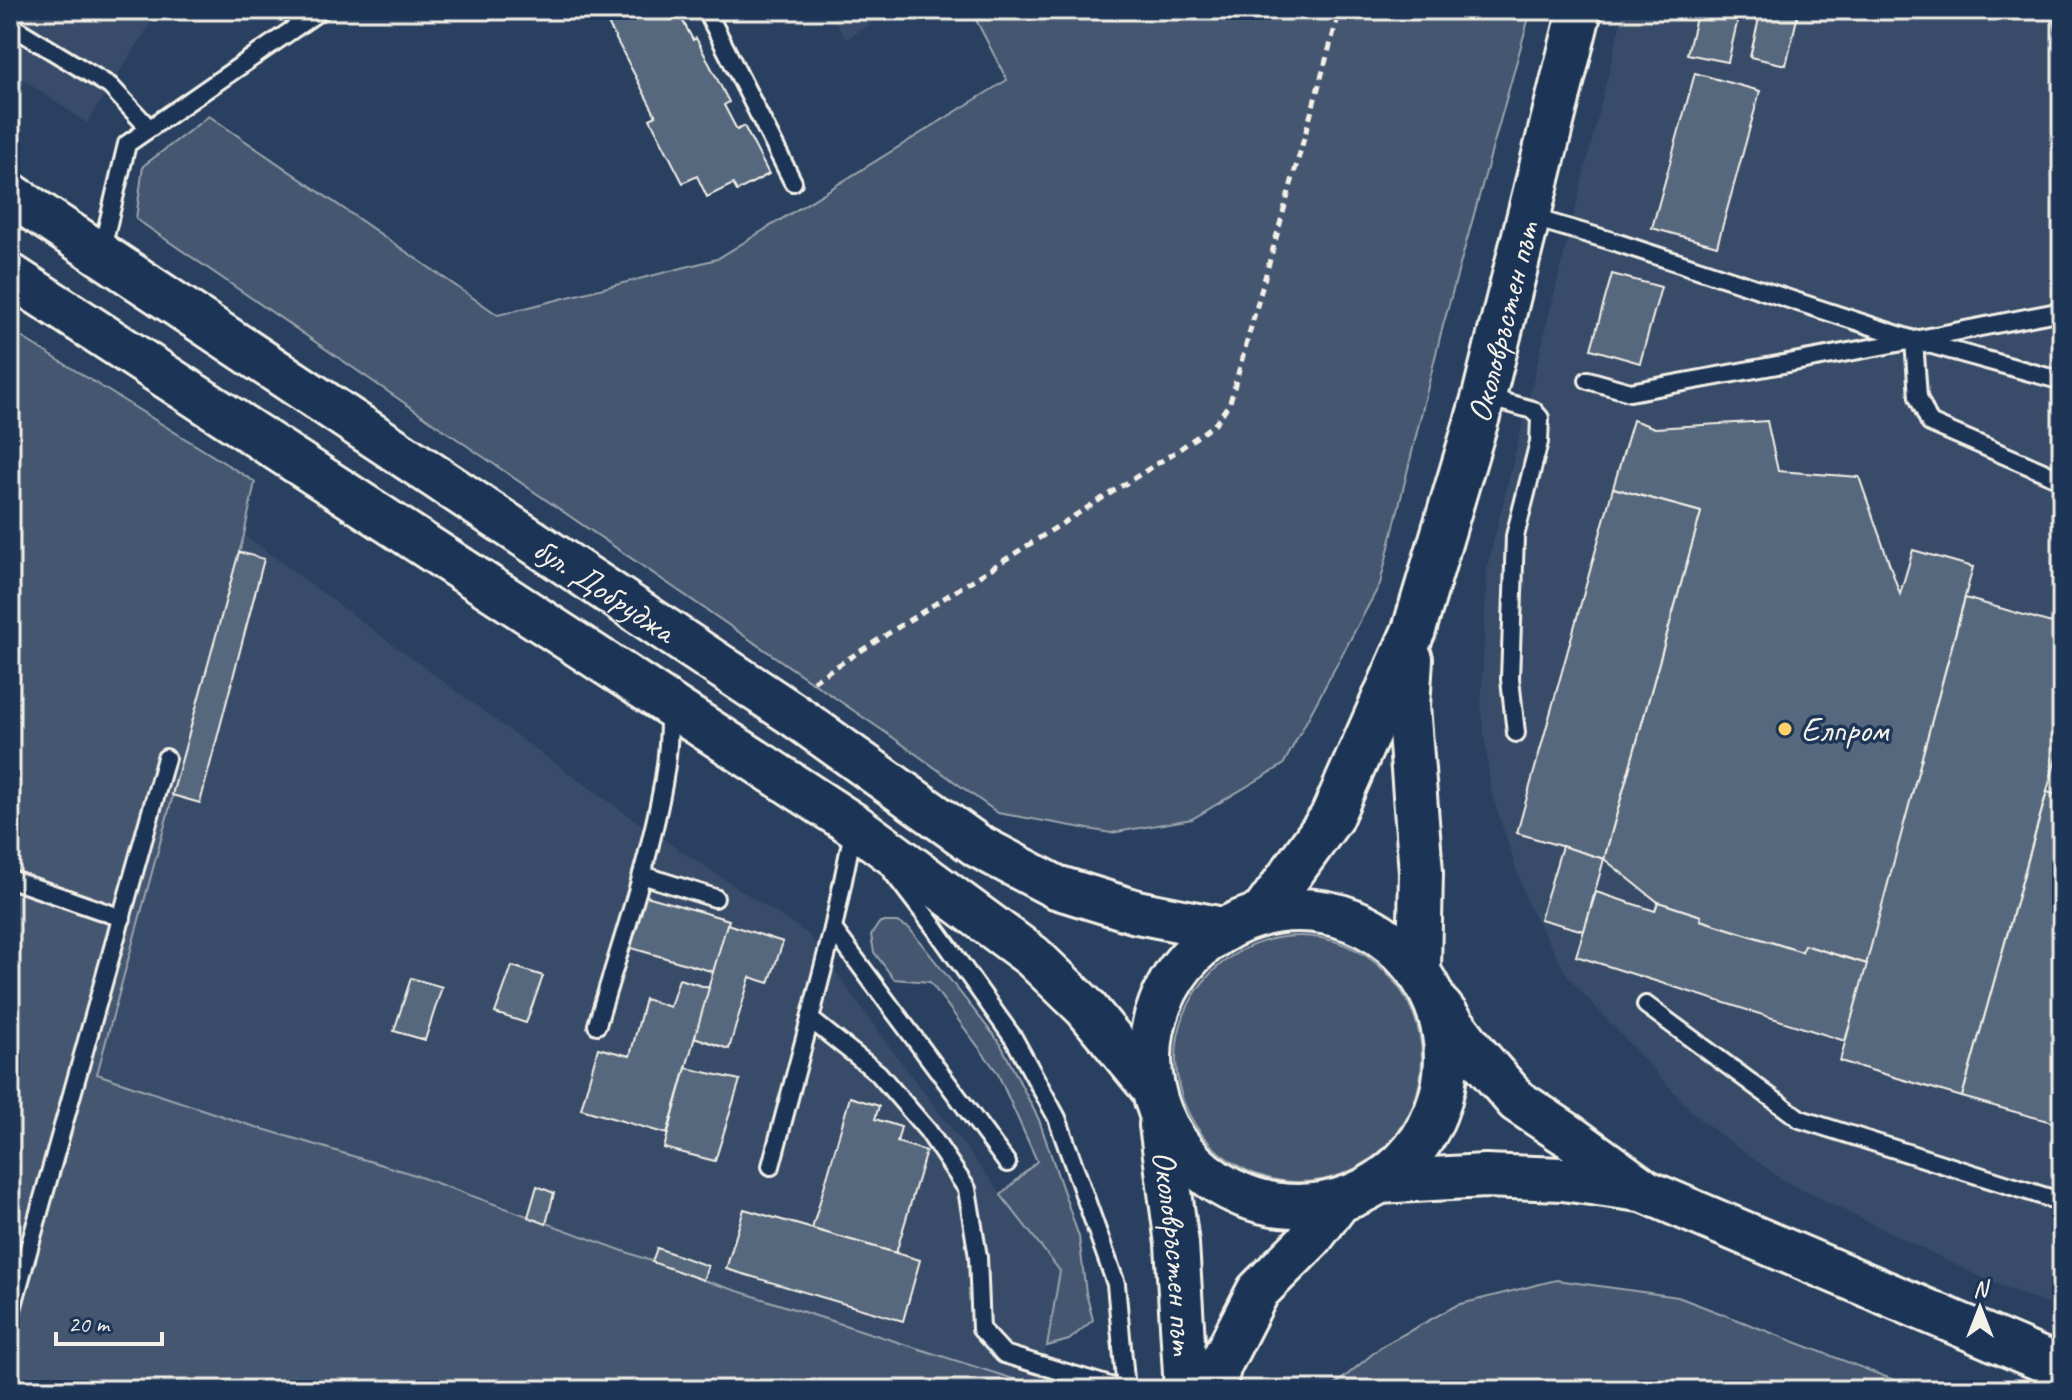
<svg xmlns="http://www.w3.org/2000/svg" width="2072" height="1400" viewBox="0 0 2072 1400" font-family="Caveat,sans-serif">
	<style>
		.built { fill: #374c69 }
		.green { fill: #445771; stroke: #9ca4ac; stroke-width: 2 }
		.building { fill: #56677d; stroke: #f4f1e8; stroke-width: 2 }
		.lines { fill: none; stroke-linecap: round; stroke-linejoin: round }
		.lane-casing { stroke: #f4f1e8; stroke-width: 22 }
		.secondary-casing { stroke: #f4f1e8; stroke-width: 48 }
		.path { stroke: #f4f1e8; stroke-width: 5; stroke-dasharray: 8 6; stroke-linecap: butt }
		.lane { stroke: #1d3557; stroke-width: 16 }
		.secondary { stroke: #1d3557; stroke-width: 42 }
		.poi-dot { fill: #ffd166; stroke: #1d3557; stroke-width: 3 }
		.labels { text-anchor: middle; stroke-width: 7; stroke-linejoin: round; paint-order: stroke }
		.street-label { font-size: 34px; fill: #f4f1e8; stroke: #1d3557 }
		.poi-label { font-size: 34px; fill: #f4f1e8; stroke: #1d3557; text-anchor: start }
	</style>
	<rect width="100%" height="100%" fill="#2a4060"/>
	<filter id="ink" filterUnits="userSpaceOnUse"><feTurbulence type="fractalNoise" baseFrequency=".0125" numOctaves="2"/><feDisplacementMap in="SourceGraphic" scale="16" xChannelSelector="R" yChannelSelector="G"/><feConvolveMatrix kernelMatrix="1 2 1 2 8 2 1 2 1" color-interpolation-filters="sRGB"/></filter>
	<g filter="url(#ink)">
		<!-- built -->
		<g class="built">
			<path d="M10,10H159L87,123L10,71Z"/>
			<path d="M828,10H894L846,39Z"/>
			<path d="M1624,10H2062V1310L1989,1281L1784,1181L1699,1119L1569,978L1528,905L1491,791L1481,711L1487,568Z"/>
			<path d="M244,535L531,746L642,825L808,934L900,1061L1060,1271L1039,1387L703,1280L409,1173L246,1124L97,1074Z"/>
		</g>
		<!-- green -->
		<g class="green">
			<path d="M971,10H1531L1441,333L1380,584L1283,765L1192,819L1111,833L998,813L895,739L136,219L143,166L209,116L498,315L717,259L1007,80Z"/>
			<path d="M10,330L255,482L244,535L97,1074L246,1124L409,1173L703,1280L1039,1387V1390H10Z"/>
			<path d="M880,922H897L909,928L1000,1043L1039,1120L1079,1237L1086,1293L1093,1320L1069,1340L1047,1346L1060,1271L1001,1195L1037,1161L997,1072L930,982L894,979L874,952L871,935Z"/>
			<circle cx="1299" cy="1059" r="123"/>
			<path d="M1556,1280L1678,1297L1920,1390H1329L1382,1346L1457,1305Z"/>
		</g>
		<!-- building -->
		<g class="building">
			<path d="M601,10H677L693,40L696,38L729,102L724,105L737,130L744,126L769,174L737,191L733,184L707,197L697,176L683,183L650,119L656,116Z"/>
			<path d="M1698,10H1740L1728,62L1687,54Z"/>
			<path d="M1761,10H1799L1786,65L1750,57Z"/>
			<path d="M2052,10H2062V31L2056,32Z"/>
			<path d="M1695,73L1760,91L1717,246L1652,228Z"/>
			<path d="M1612,274L1661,287L1640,363L1591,349Z"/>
			<path d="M1633,420L1655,428L1767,421L1778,471L1859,477L1900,594L1913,550L1973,567L1867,964L1804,945L1802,952L1700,920L1701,916L1658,902L1604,859L1701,512L1613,488Z"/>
			<path d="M1613,488L1701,512L1604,859L1517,833Z"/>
			<path d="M239,552L264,559L200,803L172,795Z"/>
			<path d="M1965,598L2062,626V737L1962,1097L1840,1061Z"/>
			<path d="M2047,792L2062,796V1125L1962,1097Z"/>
			<path d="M1562,846L1604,859L1584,931L1540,919Z"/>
			<path d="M1596,892L1655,911L1658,902L1701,916L1700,920L1802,952L1804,945L1867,964L1845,1041L1576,956Z"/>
			<path d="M643,895L729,920L714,972L628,947Z"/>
			<path d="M727,924L783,942L769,983L750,977L729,1049L694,1037Z"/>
			<path d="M512,966L543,976L526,1023L495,1013Z"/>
			<path d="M411,978L442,987L425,1040L394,1031Z"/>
			<path d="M679,979L709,988L667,1134L581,1109L598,1048L630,1056L645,999L670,1007Z"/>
			<path d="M686,1068L740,1080L715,1161L664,1148Z"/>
			<path d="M850,1097L879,1106L875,1119L901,1127L897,1142L926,1151L896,1253L812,1229Z"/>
			<path d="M537,1186L554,1193L546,1224L528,1217Z"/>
			<path d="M744,1209L920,1260L903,1321L726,1269Z"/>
			<path d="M657,1248L708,1266L703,1280L652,1262Z"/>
		</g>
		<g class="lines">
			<!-- lane casing -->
			<g class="lane-casing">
				<g id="lane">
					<path d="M706,10L793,182"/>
					<path d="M10,25L110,86L149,128"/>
					<path d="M1530,217L1612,241L1914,340L2062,381"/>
					<path d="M101,253L127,144L321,10"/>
					<path d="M1914,340L1918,397L1930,423L2062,480"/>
					<path d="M1588,380L1630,392L1914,340L2062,311"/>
					<path d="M1486,397L1533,410L1540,418L1539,442L1515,536L1510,679L1516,733"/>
					<path d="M854,827L833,929L810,1019L878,1073L928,1131L967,1189L978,1257L981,1329L1004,1354L1123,1390"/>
					<path d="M893,873L935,928L1014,1039L1057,1118L1116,1284L1126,1390"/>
					<path d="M642,875L715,898"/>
					<path d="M10,879L122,918"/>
					<path d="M833,929L1007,1163"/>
					<path d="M1646,1005L1800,1119L2062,1202"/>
					<path d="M597,1025C614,966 634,908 649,848C661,800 670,759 669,709"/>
					<path d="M771,1166L810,1019"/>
					<path d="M10,1316L166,758"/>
				</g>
			</g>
			<!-- secondary casing -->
			<g class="secondary-casing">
				<g id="secondary">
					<path id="s1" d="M10,194L794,715L978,846L1056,887L1137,912L1223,929"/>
					<path d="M10,275L854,825L1032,956L1085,1007L1151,1087"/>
					<path d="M1411,659L1408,706L1421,872L1419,970"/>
					<circle cx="1298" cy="1058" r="148"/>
					<path id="s2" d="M1262,914L1331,818L1414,630L1484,396L1580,10"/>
					<path d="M1441,1008L1477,1055L1517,1101L1568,1135L1645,1191L2062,1368"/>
					<path id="s3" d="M1161,1125L1177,1244L1186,1390"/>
					<path d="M1379,1182L1485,1176L1563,1179L1640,1190"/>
					<path d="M1213,1390L1220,1365L1258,1291L1311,1238L1340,1200"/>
				</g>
			</g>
			<!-- path -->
			<path class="path" d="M813,681L1177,451L1216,423L1230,402L1340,10"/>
			<!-- lane -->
			<use href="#lane" class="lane"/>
			<!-- secondary -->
			<use href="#secondary" class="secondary"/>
		</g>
	</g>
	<!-- markers -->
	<circle class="poi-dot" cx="1785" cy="729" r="8"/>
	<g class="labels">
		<!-- street labels -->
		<g class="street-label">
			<text dy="12" stroke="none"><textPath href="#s2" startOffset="644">Околовръстен път</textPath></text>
			<text dy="12" stroke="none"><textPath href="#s1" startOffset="714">бул. Добруджа</textPath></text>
			<text dy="12" stroke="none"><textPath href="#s3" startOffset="128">Околовръстен път</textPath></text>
		</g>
		<!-- poi labels -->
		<g class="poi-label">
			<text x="1801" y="741">Елпром</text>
		</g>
	</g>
	<!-- margin -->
	<rect width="2072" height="1400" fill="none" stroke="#1d3557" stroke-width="40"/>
	<rect x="20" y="20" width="2032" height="1360" fill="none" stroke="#f4f1e8" stroke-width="3" filter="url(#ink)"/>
	<!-- north arrow -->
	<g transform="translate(1980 1308)" stroke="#1d3557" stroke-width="6" paint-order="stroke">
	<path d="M0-6L14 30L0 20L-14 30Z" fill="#f4f1e8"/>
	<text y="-12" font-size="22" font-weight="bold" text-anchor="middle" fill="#f4f1e8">N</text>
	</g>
	<!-- scale -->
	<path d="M56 1332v12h106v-12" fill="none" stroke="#f4f1e8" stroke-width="4"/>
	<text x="68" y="1332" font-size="24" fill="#f4f1e8" stroke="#1d3557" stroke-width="6" paint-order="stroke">20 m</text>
</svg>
